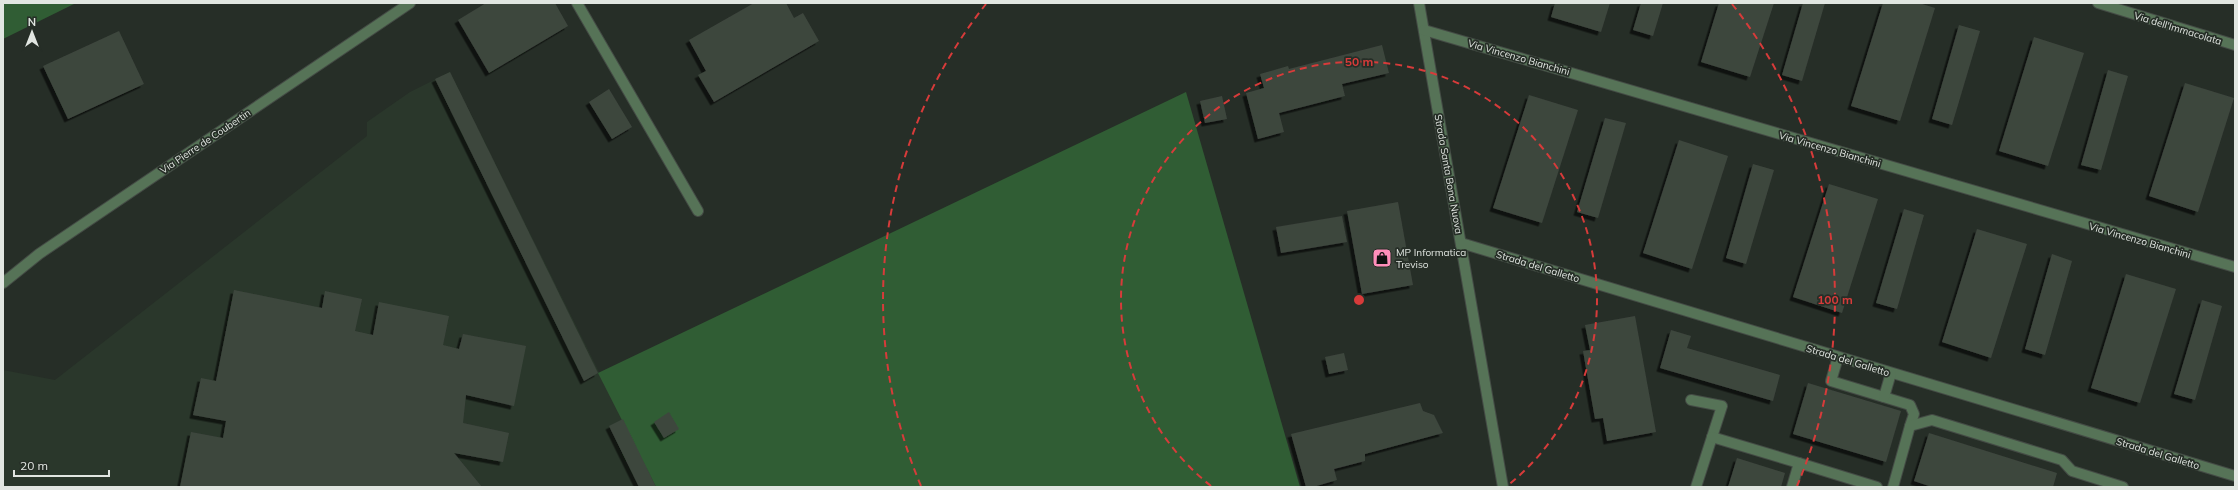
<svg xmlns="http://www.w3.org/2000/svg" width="2238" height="490" viewBox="0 0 2238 490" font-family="Mulish,sans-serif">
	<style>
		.built { fill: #2a372b }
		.green { fill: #305d34 }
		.building { fill: #3e463e; filter: url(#shadow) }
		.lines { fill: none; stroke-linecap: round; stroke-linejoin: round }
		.minor-casing { stroke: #444b45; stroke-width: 12 }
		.minor { stroke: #567357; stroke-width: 10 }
		.ring { fill: none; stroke: #d73b3a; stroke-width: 2; stroke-dasharray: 7 5 }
		.labels { text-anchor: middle; stroke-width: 3.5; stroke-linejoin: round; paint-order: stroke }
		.street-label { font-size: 10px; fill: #e1e6e1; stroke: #262e27 }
		.poi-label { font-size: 10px; fill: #e1e6e1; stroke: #262e27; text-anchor: start }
		.centre { fill: #d73b3a; stroke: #262e27; stroke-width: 2 }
		.ring-label { font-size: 12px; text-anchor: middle; font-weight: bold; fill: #d73b3a; stroke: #262e27; stroke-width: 3.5; stroke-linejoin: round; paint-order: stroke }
	</style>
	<defs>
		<filter id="shadow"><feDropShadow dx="-3.5" dy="3.5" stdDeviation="0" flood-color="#0009"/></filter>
	</defs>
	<rect width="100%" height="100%" fill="#262e27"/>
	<!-- built -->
	<path class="built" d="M450,72L656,487H3V370L55,380L367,136V122L410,92Z"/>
	<!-- green -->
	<g class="green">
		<path d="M3,3H76L3,39Z"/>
		<path d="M1186,92L1300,487H656L598,373Z"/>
	</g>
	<!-- building -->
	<g class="building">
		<path d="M486,3H555L568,26L489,73L458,20Z"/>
		<path d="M754,3H786L794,18L803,13L819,41L714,102L698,75L706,71L689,40Z"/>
		<path d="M1555,3H1610L1601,32L1551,17Z"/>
		<path d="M1641,3H1663L1653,36L1633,30Z"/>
		<path d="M1719,3H1774L1750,77L1701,62Z"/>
		<path d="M1803,3H1825L1802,81L1782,75Z"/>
		<path d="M1883,3H1919L1935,8L1900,121L1851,106Z"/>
		<path d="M1959,25L1980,31L1952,125L1932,119Z"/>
		<path d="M119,31L144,84L68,119L43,66Z"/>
		<path d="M2034,37L2084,53L2048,166L1999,151Z"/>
		<path d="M1382,45L1389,73L1342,84L1345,96L1279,113L1284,132L1258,139L1246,93L1264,88L1260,74L1288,66L1289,69Z"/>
		<path d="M2108,70L2128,76L2101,170L2081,165Z"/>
		<path d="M450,72L598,373L584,381L435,79Z"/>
		<path d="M2185,83L2234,98L2198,212L2149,196Z"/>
		<path d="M609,89L632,127L612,139L589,102Z"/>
		<path d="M1529,95L1578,110L1542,223L1493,208Z"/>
		<path d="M1222,96L1227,119L1205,123L1200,101Z"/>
		<path d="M1605,118L1626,123L1598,218L1577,212Z"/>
		<path d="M1679,140L1728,156L1692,269L1643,253Z"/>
		<path d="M1753,164L1774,170L1746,264L1726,258Z"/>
		<path d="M1829,184L1878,199L1842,313L1793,297Z"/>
		<path d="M1398,202L1413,285L1362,294L1347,211Z"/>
		<path d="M1904,209L1924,215L1897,309L1876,303Z"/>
		<path d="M1342,216L1347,242L1281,253L1276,227Z"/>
		<path d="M1977,229L2027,244L1991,358L1942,342Z"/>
		<path d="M2052,254L2072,261L2045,355L2025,349Z"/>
		<path d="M2126,274L2176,289L2140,403L2091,388Z"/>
		<path d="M234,290L322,308L325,291L362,299L355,331L373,335L379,302L449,316L443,345L459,349L463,334L526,346L514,406L466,395L463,423L509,433L503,462L454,453L482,487H180L191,432L223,438L226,421L193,415L201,378L216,381Z"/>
		<path d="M2202,300L2222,306L2195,400L2174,394Z"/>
		<path d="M1635,316L1656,432L1607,441L1603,418L1595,419L1583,351L1590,350L1585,325Z"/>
		<path d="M1671,330L1691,336L1687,348L1780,375L1773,401L1660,368Z"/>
		<path d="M1344,353L1348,370L1329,374L1325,357Z"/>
		<path d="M1808,383L1901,411L1886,462L1793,434Z"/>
		<path d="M1420,403L1423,411L1434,415L1443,433L1365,454V461L1334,469L1337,480L1313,487H1306L1291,434Z"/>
		<path d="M669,412L679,429L664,438L654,422Z"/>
		<path d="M623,419L656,487H639L609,426Z"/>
		<path d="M1929,433L2057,473L2053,487H1932L1914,481Z"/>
		<path d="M1737,458L1785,473L1781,487H1728Z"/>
	</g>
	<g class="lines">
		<!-- minor casing -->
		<g class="minor-casing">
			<g id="minor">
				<path d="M577,3L698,211"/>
				<path d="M1419,3L1503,487"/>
				<path d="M2098,3L2235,45"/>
				<path d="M1424,30L2235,267"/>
				<path d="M1461,243L2235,476"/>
				<path d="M3,283L39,254L410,3"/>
				<path d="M1838,357L1831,381L1910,405L1914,414L1910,426"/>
				<path d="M1884,397L1891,373"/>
				<path d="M1691,400L1722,406L1696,487"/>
				<path d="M1712,437L1799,463"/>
				<path d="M1792,487L1799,463L1877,487"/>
				<path d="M1893,487L1910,426L1932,420L2062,460L2072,471L2123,487"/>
			</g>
		</g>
		<!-- minor -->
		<use href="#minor" class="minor"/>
	</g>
	<!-- distance rings -->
	<g class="ring">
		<path d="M1211 486A238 238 0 1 1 1507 486"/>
		<path d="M921 486A476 476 0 0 1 986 4M1732 4A476 476 0 0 1 1797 486"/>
	</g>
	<!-- icons -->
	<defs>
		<g id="shop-square" transform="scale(1)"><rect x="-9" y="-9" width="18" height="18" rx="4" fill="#ff8eba" stroke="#262e27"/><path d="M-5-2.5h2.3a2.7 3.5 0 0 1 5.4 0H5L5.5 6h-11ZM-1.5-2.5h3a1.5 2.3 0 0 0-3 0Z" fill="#111"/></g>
	</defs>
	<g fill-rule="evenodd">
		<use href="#shop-square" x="1382" y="258"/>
	</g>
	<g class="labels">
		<!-- street labels -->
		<g class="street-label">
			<text transform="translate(2178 28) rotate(17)" y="4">Via dell'Immacolata</text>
			<text transform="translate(1519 57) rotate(16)" y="4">Via Vincenzo Bianchini</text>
			<text transform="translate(205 141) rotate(-34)" y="4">Via Pierre de Coubertin</text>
			<text transform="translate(1830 149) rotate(16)" y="4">Via Vincenzo Bianchini</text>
			<text transform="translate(1449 174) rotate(80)" y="4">Strada Santa Bona Nuova</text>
			<text transform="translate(2140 240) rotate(16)" y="4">Via Vincenzo Bianchini</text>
			<text transform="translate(1538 266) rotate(17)" y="4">Strada del Galletto</text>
			<text transform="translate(1848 360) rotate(17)" y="4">Strada del Galletto</text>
			<text transform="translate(2158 453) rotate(17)" y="4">Strada del Galletto</text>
		</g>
		<!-- poi labels -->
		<g class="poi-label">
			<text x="1396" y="256">MP Informatica<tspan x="1396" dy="12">Treviso</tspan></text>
		</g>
	</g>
	<circle cx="1359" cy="300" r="6" class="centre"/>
	<g class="ring-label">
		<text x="1359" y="66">50 m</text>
		<text x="1835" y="304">100 m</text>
	</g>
	<!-- border -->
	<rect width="2238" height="490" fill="none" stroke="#e1e6e1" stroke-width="8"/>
	<!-- north arrow -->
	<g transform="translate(32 32)" stroke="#262e27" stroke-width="3" paint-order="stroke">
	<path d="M0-3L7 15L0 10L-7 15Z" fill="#e1e6e1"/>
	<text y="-6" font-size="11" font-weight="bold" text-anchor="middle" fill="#e1e6e1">N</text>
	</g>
	<!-- scale -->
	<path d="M14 470v6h95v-6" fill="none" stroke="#e1e6e1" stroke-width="2"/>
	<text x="20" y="470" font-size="12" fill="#e1e6e1" stroke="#262e27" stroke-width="3" paint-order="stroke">20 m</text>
</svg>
